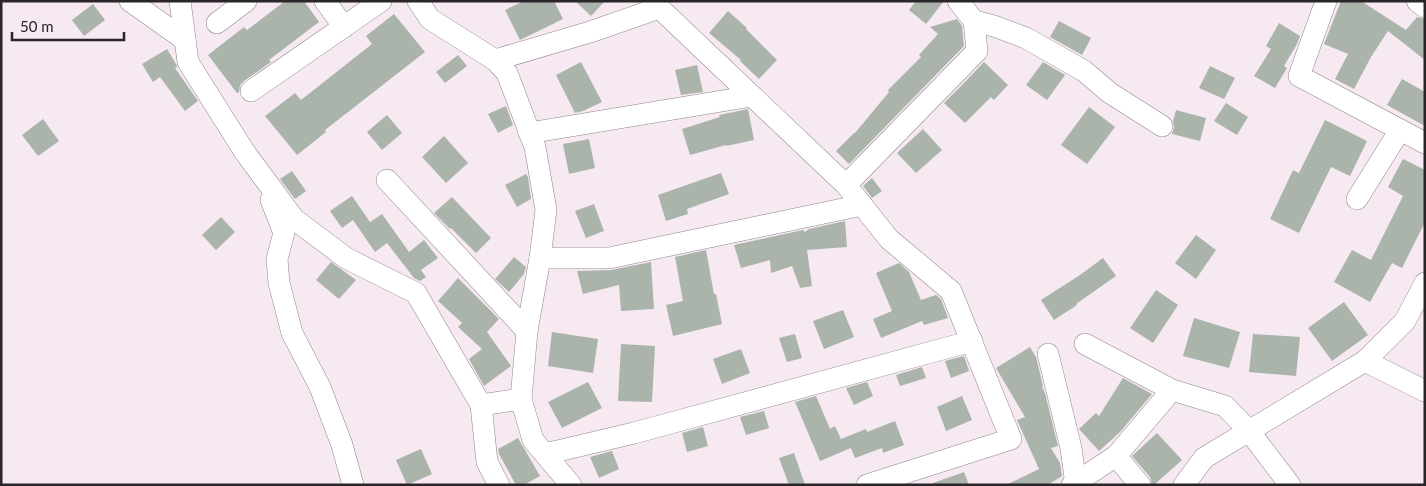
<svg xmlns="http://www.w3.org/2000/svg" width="1426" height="486" viewBox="0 0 1426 486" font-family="Lato,sans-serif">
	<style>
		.building { fill: #abb4ab }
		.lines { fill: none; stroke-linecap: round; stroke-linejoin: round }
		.minor-casing { stroke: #91858c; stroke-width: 22 }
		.minor { stroke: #fff; stroke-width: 21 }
	</style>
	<rect width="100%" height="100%" fill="#f6e9f1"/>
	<!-- building -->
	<g class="building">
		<path d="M285,1H304L319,22L269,60L271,62L244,81L240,85L239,92L237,93L208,55L244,27L247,30Z"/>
		<path d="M524,1H554L563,19L520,40L505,10Z"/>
		<path d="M575,1H605L591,16Z"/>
		<path d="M916,1H944L926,24L909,10Z"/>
		<path d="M1341,1H1361L1406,30L1417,17L1425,19V60L1388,31L1371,57L1354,89L1335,79L1348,54L1324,44Z"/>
		<path d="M93,4L105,20L84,36L72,20Z"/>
		<path d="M728,11L747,28L746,29L777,60L759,79L740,61L741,60L709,33Z"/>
		<path d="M394,14L425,52L325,130L326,132L297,155L265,116L295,93L301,100L372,44L366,36Z"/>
		<path d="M957,19L962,26L964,46L849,164L836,151L854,133H855L889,92L888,90L921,57L919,55L938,34L930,27Z"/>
		<path d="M1059,21L1091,38L1082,55L1050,37Z"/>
		<path d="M1279,23L1300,36L1297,44L1284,66L1287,68L1275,88L1254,76L1271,49L1266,46Z"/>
		<path d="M167,49L176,64L177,67L175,68L198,101L185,111L160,77L153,82L142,64Z"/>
		<path d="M458,55L467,66L445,83L436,72Z"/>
		<path d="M581,62L602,102L583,111L575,113L556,75Z"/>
		<path d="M984,62L1008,85L994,100L991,97L965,123L944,103L961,86Z"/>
		<path d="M1043,62L1065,75L1047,100L1026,85Z"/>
		<path d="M697,65L703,92L681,95L675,70Z"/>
		<path d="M1210,66L1235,78L1224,99L1199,88Z"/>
		<path d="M1402,79L1425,92V126L1387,105Z"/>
		<path d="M1226,103L1248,117L1237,135L1214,121Z"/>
		<path d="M506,106L513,125L498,133L488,114Z"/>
		<path d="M1089,107L1115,127L1087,164L1061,145Z"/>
		<path d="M748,109L754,140L726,146V145L690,155L682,129L720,117L719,115Z"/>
		<path d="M1176,110L1206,118L1200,141L1172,134L1174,127L1173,121Z"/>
		<path d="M387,115L402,133L382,150L367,132Z"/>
		<path d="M43,119L59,141L38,156L22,135Z"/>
		<path d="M1325,120L1367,141L1350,176L1331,167L1299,233L1270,219L1293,170L1299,173Z"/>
		<path d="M923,129L942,150L916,173L897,153Z"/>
		<path d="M444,136L468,163L446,183L422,157Z"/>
		<path d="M589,139L595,168L569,174L563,144Z"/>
		<path d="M1403,159L1425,170V222L1402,268L1392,263L1370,302L1334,282L1352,250L1371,260L1403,196L1388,187Z"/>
		<path d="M292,171L306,191L295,199L280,179Z"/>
		<path d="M721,173L729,194L687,209L688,214L666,221L658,195Z"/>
		<path d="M526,174L528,177L531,199L517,207L505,185Z"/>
		<path d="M872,178L882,191L872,198L863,186Z"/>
		<path d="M352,196L370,222L382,214L409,252L424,240L438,258L421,270L426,277L420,281L414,278L387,243L375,252L353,220L342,228L330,211Z"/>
		<path d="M452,197L491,238L476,253L451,228L450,229L434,213Z"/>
		<path d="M594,204L604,231L586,238L575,211Z"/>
		<path d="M221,217L235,232L216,250L202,235Z"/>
		<path d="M845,221L847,247L807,250L812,286L800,288L792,266L771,273L770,260L741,268L734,245L803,230L805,232L809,229Z"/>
		<path d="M1196,235L1216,250L1196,279L1175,263Z"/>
		<path d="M706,250L714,294H716L722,324L673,336L666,305L683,301L675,257Z"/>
		<path d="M514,257L526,267L524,274L509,292L495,279Z"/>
		<path d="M1103,258L1116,276L1076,304L1077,305L1054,320L1041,300L1080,275Z"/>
		<path d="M331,262L345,272L356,280L339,299L316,280Z"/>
		<path d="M651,262L654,309L621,311L619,285L583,294L577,271L611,270Z"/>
		<path d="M899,263L909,272L921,300L936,295L941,299L948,318L924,325L922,321L881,338L873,319L892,311L876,273Z"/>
		<path d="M458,278L499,319L487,332L511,366L484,386L469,359L482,349L458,327L462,323L438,301Z"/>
		<path d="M1156,290L1178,305L1153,343L1130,328Z"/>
		<path d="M1344,302L1368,335L1332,361L1308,328Z"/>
		<path d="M843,310L854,337L824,349L813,321Z"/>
		<path d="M1194,318L1240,332L1229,368L1183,356Z"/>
		<path d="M552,332L598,339L593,373L548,366Z"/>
		<path d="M795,334L802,358L787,362L779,338Z"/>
		<path d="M1253,334L1300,337L1296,376L1249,372Z"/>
		<path d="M621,344L655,346L652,402L618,401Z"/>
		<path d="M1030,347L1036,357L1043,386L1042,387L1045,393L1058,446L1051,448L1060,463L1062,476L1048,485H1006L1039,469L1017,420L1025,417L996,368Z"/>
		<path d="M741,349L750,373L722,384L713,359Z"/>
		<path d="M964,356L969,371L951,378L945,361Z"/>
		<path d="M922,367L926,378L900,386L896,375Z"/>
		<path d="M1123,378L1152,394L1120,432L1099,451L1079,429L1096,413L1099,416Z"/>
		<path d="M588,382L602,408L562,428L548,402Z"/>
		<path d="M867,382L873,396L854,405L846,388Z"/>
		<path d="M816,396L830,429L835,426L841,439L866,429L867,432L895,421L904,445L883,453L882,448L855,458L851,448L820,461L795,402Z"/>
		<path d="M962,396L972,420L946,431L937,407Z"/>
		<path d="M764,411L769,428L746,435L740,417Z"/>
		<path d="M703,427L708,446L687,452L682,433Z"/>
		<path d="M1157,433L1182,460L1154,485H1152L1150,477L1132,456Z"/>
		<path d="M518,438L540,476L524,485H516L499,454L498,449Z"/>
		<path d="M421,449L432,474L407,485L396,460Z"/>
		<path d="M612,451L619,469L599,478L590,457Z"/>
		<path d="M794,453L805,485H789L779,458Z"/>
		<path d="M964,472L969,485H933V483Z"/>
	</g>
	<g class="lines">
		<!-- minor casing -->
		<g class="minor-casing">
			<g id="minor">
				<path d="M130,1L185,40"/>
				<path d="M180,1L188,62L244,151L294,219L346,258L416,293L481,405L487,462L499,485"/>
				<path d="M325,1L344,27"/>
				<path d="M418,1L430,19L495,60L507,73L535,147L546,210L540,258L527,331L521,399L533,440L571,485"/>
				<path d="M652,1L846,185L889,239L951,291L1011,439L867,485"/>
				<path d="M1326,1L1299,76L1425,143"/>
				<path d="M1417,1L1425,7"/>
				<path d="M974,21L994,26L1026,38L1084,71L1110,93L1162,126"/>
				<path d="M217,23L246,1"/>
				<path d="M495,60L590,32L659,8"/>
				<path d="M251,91L381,1"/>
				<path d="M529,133L752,96"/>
				<path d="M387,180L527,331"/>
				<path d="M846,185L977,51L974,21L958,1"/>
				<path d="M1357,199L1400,130"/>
				<path d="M271,200L284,233L277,259L279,283L292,333L320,387L342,445L353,485"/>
				<path d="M540,258H609L862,205"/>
				<path d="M1085,344L1172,390L1225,406L1249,431L1290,485"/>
				<path d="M1048,354L1071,448L1076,485"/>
				<path d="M1365,361L1425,391"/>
				<path d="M481,405L521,399"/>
				<path d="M545,454L634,433L972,341"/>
				<path d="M1116,456L1140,485"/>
				<path d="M1072,485L1116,456L1172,390"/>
				<path d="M1184,485L1204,458L1365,361L1405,321L1425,283"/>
			</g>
		</g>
		<!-- minor -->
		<use href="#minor" class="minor"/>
	</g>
	<!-- border -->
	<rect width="1426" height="486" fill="none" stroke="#2a2528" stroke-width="5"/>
	<!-- scale -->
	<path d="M12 32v8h112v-8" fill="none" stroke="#2a2528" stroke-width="2.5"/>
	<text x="20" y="32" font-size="15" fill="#2a2528" stroke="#f6e9f1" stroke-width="4" paint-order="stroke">50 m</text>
</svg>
